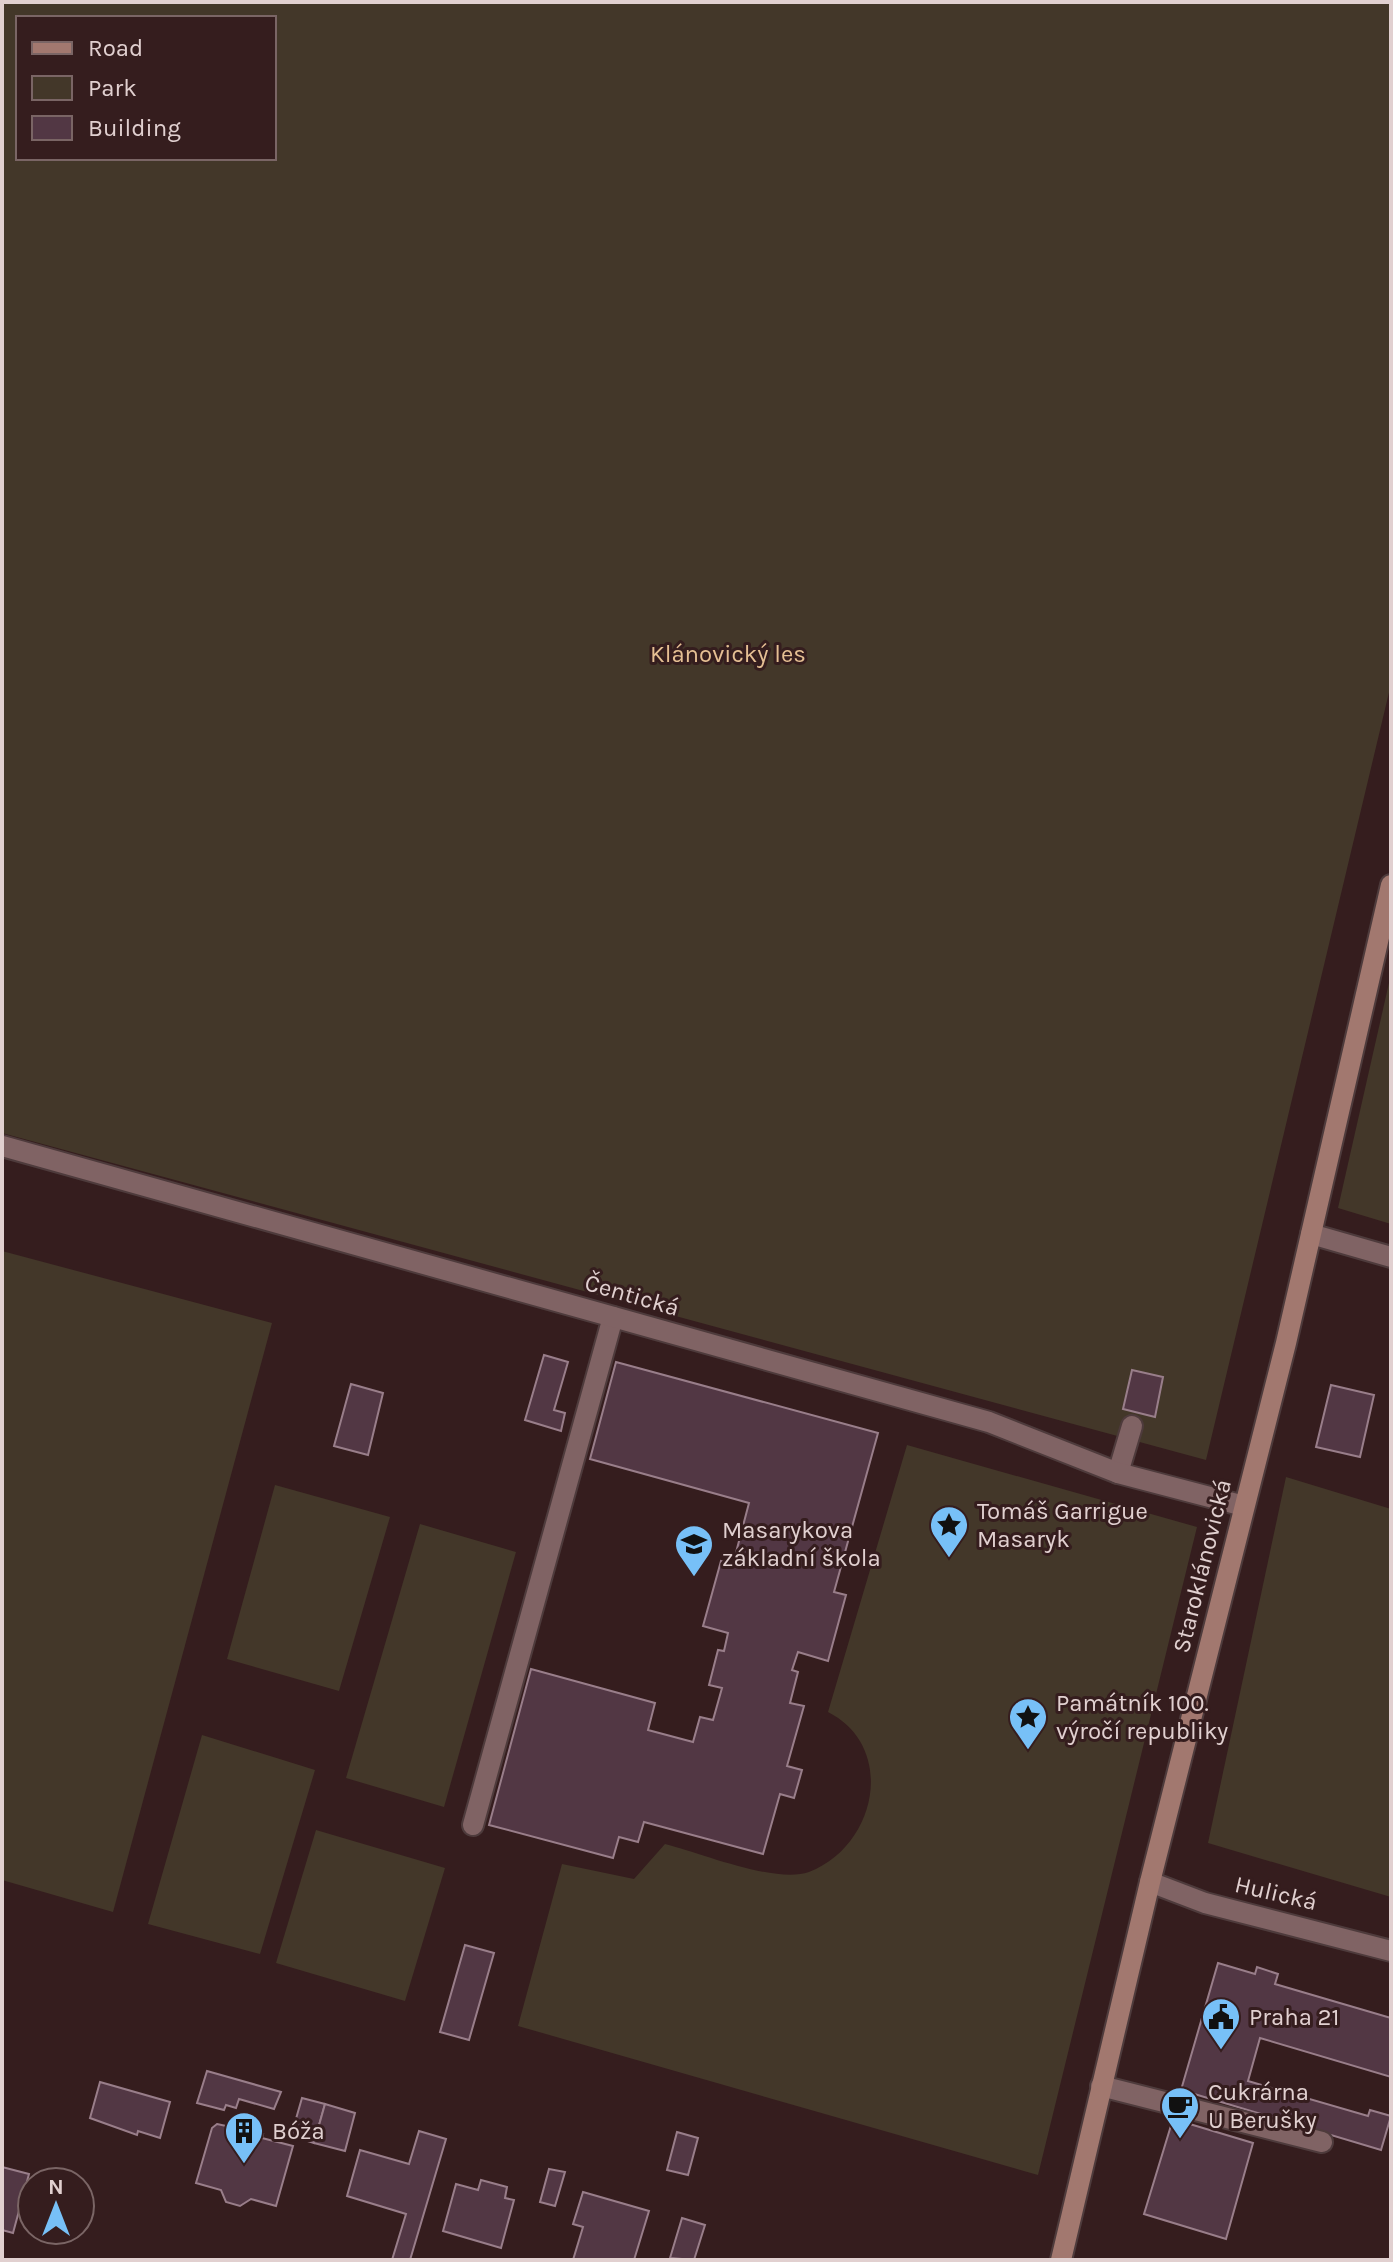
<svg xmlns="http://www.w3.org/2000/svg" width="1393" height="2262" viewBox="0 0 1393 2262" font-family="Karla,sans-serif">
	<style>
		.green { fill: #433729; fill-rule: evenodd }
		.building { fill: #523744; stroke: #997e8a; stroke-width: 2 }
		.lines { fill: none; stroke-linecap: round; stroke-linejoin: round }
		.lane-casing { stroke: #4e3b3c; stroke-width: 24 }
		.street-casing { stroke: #4e3b3c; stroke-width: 24 }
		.secondary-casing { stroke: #4e3b3c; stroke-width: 24 }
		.lane { stroke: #806364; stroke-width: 20 }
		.street { stroke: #806364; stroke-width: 20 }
		.secondary { stroke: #a2786f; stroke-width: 20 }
		.labels { text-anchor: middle; stroke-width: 6; stroke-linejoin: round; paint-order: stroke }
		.park-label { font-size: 24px; fill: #e5bf93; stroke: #351d1e }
		.street-label { font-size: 24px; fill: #e1d0d0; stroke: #351d1e }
		.poi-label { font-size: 24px; fill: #e1d0d0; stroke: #351d1e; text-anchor: start }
	</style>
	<rect width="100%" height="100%" fill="#351d1e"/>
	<!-- green -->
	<g class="green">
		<path d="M2,2H1391V684L1206,1460L2,1133ZM18,18H274V158H18Z"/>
		<path d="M1391,974V1224L1338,1208Z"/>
		<path d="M2,1251L272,1323L113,1912L2,1880Z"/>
		<path d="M907,1445L1197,1527L1038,2175L518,2026L562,1864L634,1879L665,1844C701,1853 775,1884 809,1872C877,1846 897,1747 828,1712Z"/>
		<path d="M1286,1477L1391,1509V1897L1208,1843Z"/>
		<path d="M275,1485L390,1517L339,1691L227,1659Z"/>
		<path d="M420,1524L516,1552L444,1807L346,1778Z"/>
		<path d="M202,1735L315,1770L260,1954L148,1924Z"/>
		<path d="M316,1830L445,1868L405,2001L276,1963Z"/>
	</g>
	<!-- building -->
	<g class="building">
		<path d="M544,1355L568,1362L554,1410L565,1413L561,1431L525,1420Z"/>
		<path d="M616,1362L878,1433L834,1592L846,1595L828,1661L798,1652L792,1670L798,1672L790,1703L804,1706L787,1766L802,1770L794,1798L780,1794L763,1854L644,1822L638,1842L619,1837L613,1858L489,1825L531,1669L655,1703L648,1730L693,1742L700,1717L713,1720L722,1688L709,1685L718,1650L724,1651L728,1633L703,1626L721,1561L733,1564L749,1503L590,1459Z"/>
		<path d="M1132,1370L1163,1377L1155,1417L1123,1409Z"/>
		<path d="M351,1384L383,1393L368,1455L334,1446Z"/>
		<path d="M1331,1385L1374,1395L1360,1457L1316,1447Z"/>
		<path d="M465,1945L494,1953L469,2040L440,2032Z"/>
		<path d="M1218,1963L1255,1974L1257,1967L1278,1974L1275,1984L1391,2018V2077L1260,2038L1248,2081L1368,2116L1370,2110L1391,2116L1381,2150L1181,2090Z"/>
		<path d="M207,2071L281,2092L274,2109L239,2099L236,2108L226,2105L224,2110L197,2103Z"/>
		<path d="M100,2082L170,2102L160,2138L138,2131L137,2135L90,2118Z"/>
		<path d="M302,2098L325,2104L314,2143L291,2136Z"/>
		<path d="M325,2104L355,2113L345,2151L314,2143Z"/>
		<path d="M1173,2119L1253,2143L1226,2239L1144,2214Z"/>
		<path d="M217,2124L263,2134L262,2138L293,2146L276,2206L251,2199L240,2206L226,2202L221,2190L196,2183L212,2128Z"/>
		<path d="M419,2131L446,2139L410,2260H392L406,2214L347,2196L360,2150L409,2164Z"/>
		<path d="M677,2132L698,2138L688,2175L667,2170Z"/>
		<path d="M2,2167L29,2174L13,2233L2,2230Z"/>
		<path d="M549,2169L565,2172L555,2206L540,2202Z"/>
		<path d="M481,2180L507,2187L505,2198L514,2200L501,2248L443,2231L456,2184L478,2190Z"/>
		<path d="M583,2192L649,2211L634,2260H573L583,2227L573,2224Z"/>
		<path d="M682,2218L705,2225L694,2260L670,2258Z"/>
	</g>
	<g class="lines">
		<!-- lane casing -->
		<g class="lane-casing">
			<g id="lane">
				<path d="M1118,1473L1132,1426"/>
				<path d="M473,1825L613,1317"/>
				<path d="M1101,2086L1322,2142"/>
			</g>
		</g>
		<!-- street casing -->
		<g class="street-casing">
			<g id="street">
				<path d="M2,1146L989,1422L1118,1473L1244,1506"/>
				<path d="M1311,1234L1391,1257"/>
				<path d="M1150,1882L1205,1903L1391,1951"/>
			</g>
		</g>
		<!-- secondary casing -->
		<g class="secondary-casing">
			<path id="secondary" d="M1061,2260L1150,1882L1286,1343L1391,885"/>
		</g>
		<!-- lane -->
		<use href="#lane" class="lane"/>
		<!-- street -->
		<use href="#street" class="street"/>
		<!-- secondary -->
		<use href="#secondary" class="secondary"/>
	</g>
	<!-- icons -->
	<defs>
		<g id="sight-pin" transform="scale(2)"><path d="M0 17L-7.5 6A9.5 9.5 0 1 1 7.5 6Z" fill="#77c0f7" stroke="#351d1e"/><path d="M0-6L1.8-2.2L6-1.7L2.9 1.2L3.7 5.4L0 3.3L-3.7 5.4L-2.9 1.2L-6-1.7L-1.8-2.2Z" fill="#111"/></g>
		<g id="school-pin" transform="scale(2)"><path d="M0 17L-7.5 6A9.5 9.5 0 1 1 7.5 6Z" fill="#77c0f7" stroke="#351d1e"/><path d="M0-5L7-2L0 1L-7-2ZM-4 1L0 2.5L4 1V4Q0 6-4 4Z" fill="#111"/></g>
		<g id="civic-pin" transform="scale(2)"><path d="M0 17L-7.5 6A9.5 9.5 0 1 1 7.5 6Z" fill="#77c0f7" stroke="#351d1e"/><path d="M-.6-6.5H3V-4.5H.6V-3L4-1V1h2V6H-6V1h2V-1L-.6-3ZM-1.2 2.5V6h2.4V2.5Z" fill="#111"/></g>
		<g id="cafe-pin" transform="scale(2)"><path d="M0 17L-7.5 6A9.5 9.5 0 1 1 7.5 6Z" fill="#77c0f7" stroke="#351d1e"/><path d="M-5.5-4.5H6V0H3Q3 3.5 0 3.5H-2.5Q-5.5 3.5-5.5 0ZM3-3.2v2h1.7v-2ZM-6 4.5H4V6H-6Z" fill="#111"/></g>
		<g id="building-pin" transform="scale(2)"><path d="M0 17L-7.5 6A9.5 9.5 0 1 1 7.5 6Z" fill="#77c0f7" stroke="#351d1e"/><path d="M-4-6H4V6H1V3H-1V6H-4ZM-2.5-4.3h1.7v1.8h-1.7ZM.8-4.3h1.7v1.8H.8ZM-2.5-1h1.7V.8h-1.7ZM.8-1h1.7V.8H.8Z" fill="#111"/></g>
	</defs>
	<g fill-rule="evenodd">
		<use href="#sight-pin" x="949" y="1525"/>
		<use href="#school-pin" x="694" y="1544"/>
		<use href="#sight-pin" x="1028" y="1717"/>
		<use href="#civic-pin" x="1221" y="2017"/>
		<use href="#cafe-pin" x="1180" y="2106"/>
		<use href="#building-pin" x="244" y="2131"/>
	</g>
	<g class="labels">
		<!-- park labels -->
		<g class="park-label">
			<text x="728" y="662">Klánovický les</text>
		</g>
		<!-- street labels -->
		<g class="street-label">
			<text transform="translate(632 1295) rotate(16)" y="8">Čentická</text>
			<text transform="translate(1202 1566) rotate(-76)" y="8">Staroklánovická</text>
			<text transform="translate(1276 1893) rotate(13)" y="8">Hulická</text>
		</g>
		<!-- poi labels -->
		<g class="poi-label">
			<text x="977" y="1519">Tomáš Garrigue<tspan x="977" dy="28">Masaryk</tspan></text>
			<text x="722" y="1538">Masarykova<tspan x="722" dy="28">základní škola</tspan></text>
			<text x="1056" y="1711">Památník 100.<tspan x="1056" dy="28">výročí republiky</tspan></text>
			<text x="1249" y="2025">Praha 21</text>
			<text x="1208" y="2100">Cukrárna<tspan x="1208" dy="28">U Berušky</tspan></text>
			<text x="272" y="2139">Bóža</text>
		</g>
	</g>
	<!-- border -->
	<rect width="1393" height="2262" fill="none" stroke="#e1d0d0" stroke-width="8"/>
	<!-- legend -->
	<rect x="16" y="16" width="260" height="144" fill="#351d1e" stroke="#7a6565" stroke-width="2"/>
	<rect x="32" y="42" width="40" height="12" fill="#a2786f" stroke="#7a6565" stroke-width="2"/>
	<text x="88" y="56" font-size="24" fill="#e1d0d0">Road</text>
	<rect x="32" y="76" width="40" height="24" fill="#433729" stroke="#7a6565" stroke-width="2"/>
	<text x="88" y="96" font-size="24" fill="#e1d0d0">Park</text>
	<rect x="32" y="116" width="40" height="24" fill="#523744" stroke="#7a6565" stroke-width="2"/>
	<text x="88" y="136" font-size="24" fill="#e1d0d0">Building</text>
	<!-- north arrow -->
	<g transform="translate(56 2206)"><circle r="38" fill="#351d1e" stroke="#7a6565" stroke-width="2"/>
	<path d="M0-6L14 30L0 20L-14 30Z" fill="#77c0f7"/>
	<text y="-12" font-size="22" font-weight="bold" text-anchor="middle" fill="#e1d0d0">N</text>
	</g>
</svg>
